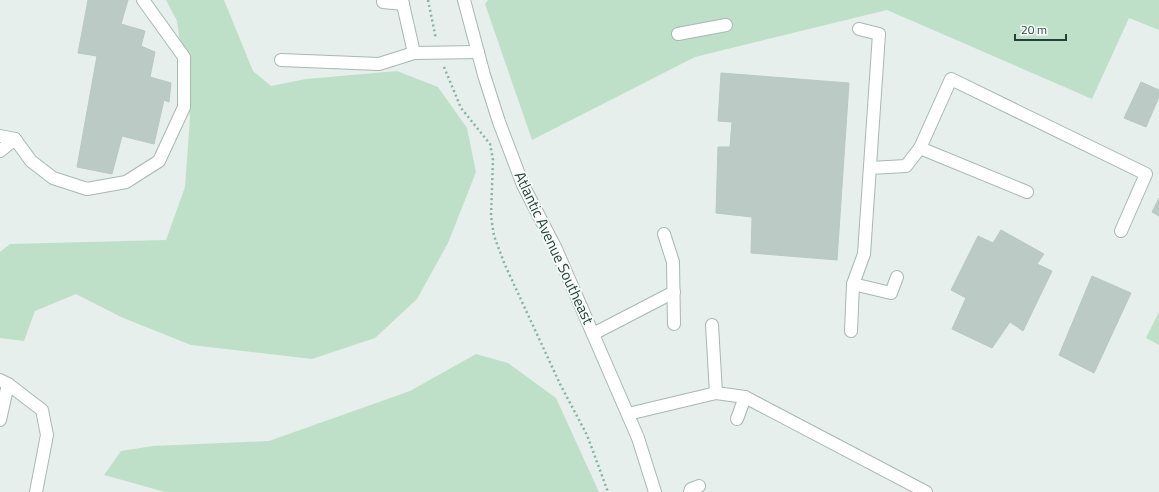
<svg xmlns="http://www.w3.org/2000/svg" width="1159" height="492" viewBox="0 0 1159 492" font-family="'Titillium Web',sans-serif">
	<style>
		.green { fill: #bfe0c8 }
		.building { fill: #bbcac4; stroke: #b8c9c2 }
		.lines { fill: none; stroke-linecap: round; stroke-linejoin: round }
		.minor-casing { stroke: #a8b8b2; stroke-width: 14 }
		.path { stroke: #86b3a5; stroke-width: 2.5; stroke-dasharray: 2 3; stroke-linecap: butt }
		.minor { stroke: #fff; stroke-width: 12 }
		.labels { text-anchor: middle; stroke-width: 3.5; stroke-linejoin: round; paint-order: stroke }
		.street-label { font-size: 15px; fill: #24423a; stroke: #f7fbf9 }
	</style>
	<rect width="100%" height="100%" fill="#e6efeb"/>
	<!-- green -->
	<g class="green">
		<path d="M166,0H224L253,71L271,86L306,79L397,71L438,87L467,128L476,172L448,243L417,299L375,338L312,359L191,345L121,317L76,294L35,311L24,341L0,338V252L10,244L166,240L185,187L190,118L177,21Z"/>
		<path d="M488,0H1159V30L1129,18L1092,99L887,10L695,57L532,140L485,4Z"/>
		<path d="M1159,312V345L1146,338Z"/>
		<path d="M476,354L508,363L556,398L599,492H165L104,475L121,451L153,446L269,441L410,391Z"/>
	</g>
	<!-- building -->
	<g class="building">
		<path d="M88,0H128L121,24L145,31L141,46L155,52L150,77L171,83L169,102L164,100L154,144L122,136L112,174L77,167L97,56L78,53Z"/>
		<path d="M721,73L849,83L837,260L751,253L752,217L716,213L718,147H730L732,122L718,121Z"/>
		<path d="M1141,82L1159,90V97L1146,127L1124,118Z"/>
		<path d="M1159,198V216L1152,212Z"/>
		<path d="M1001,230L1044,254L1037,264L1052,271L1023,331L1010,322L992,348L952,329L966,298L951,290L978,236L993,243Z"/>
		<path d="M1092,276L1131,293L1094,373L1059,355Z"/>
	</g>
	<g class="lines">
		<!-- minor casing -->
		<g class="minor-casing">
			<g id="minor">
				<path d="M402,0L414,53"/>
				<path d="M464,0L484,75L499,122L523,185L556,249L638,438L655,492"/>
				<path d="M383,2L403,4"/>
				<path d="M678,34L726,25"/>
				<path d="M281,60L379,64L414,53L478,52"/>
				<path d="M0,136L15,139L31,161L53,178L87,189L126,182L159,161L184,107V57L143,0"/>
				<path d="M920,148L1027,192"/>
				<path d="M0,151L15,139"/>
				<path d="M870,168L906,166L920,148L951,79L1146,174L1121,231"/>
				<path d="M664,234L673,262L674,324"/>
				<path d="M853,284L891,293L897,277"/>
				<path d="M712,325L716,393"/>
				<path d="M851,331L853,284L864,254L879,34L859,29"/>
				<path d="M593,334L674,292"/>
				<path d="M0,380L8,384L42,410L47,435L36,492"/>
				<path d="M628,414L716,393L745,397L926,492"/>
				<path d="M737,419L745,397"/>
				<path d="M0,420L8,384"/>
				<path d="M690,492L691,489L699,486"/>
			</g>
		</g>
		<!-- path -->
		<g class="path">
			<path d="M428,0L436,39"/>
			<path d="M444,67L461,108L490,144L493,160L491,216L494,236L505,265L560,384L587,435L608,492"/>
		</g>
		<!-- minor -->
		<use href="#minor" class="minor"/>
	</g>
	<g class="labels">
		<!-- street labels -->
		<g class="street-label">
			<text transform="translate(554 248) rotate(65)" y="5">Atlantic Avenue Southeast</text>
		</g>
	</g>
	<!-- scale -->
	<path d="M1015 34v6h51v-6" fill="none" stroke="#24423a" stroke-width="2"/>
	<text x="1021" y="34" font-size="12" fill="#24423a" stroke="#f7fbf9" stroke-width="3" paint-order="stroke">20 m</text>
</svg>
